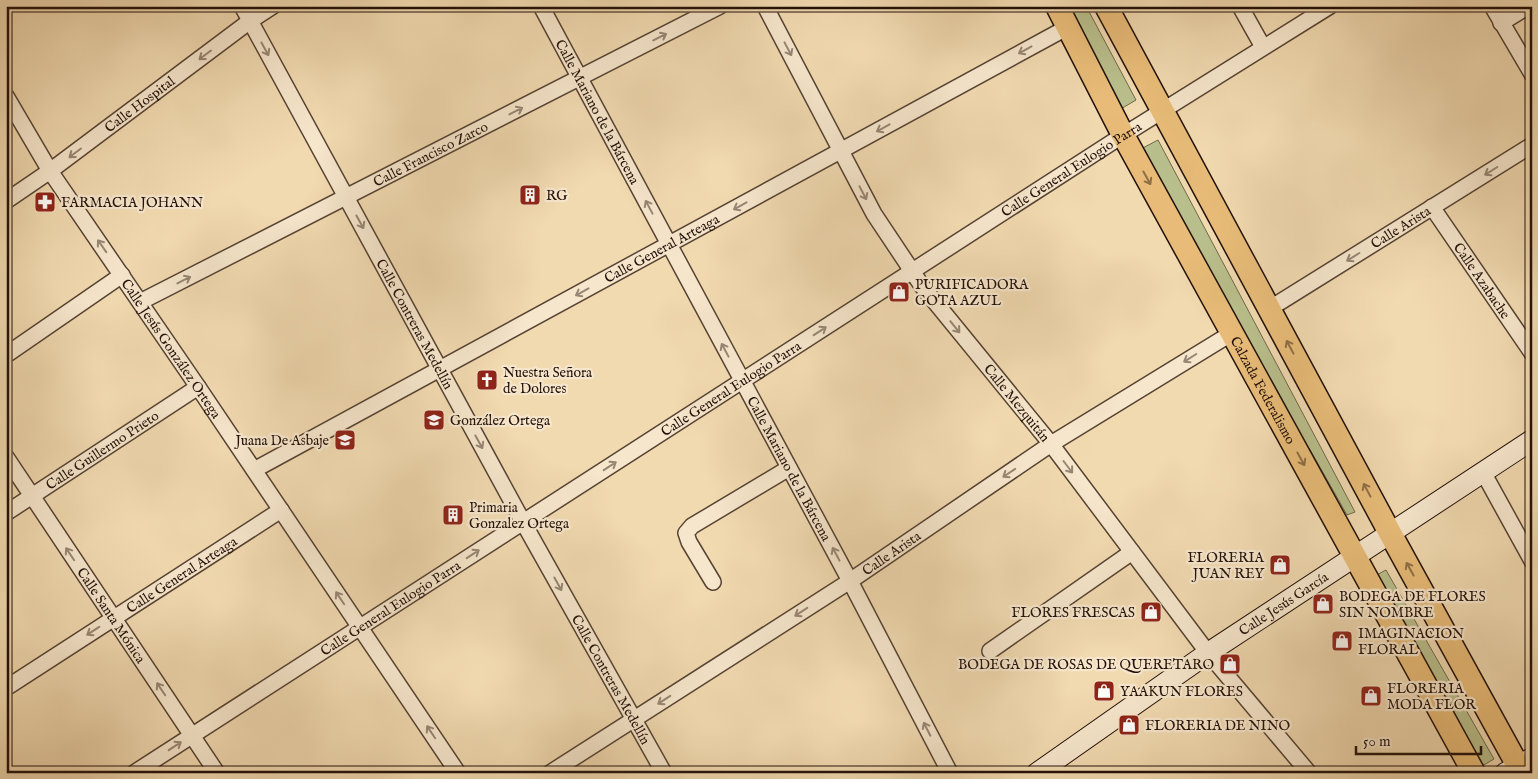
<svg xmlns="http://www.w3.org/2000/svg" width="1538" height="779" viewBox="0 0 1538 779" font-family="'IM FELL English',serif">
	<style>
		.green { fill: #b9bf8c; stroke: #6e684a }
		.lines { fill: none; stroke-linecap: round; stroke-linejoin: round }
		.street-casing { stroke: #564333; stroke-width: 18 }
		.secondary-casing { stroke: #231109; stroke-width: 22 }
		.primary-casing { stroke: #231109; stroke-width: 25 }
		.street { stroke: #f6e6cc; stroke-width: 15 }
		.secondary { stroke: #f6e6cc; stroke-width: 20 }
		.primary { stroke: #e8bc78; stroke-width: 22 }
		.oneway { stroke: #978674 }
		.oneway2 { stroke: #8f6f46 }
		.labels { text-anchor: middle; stroke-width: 4.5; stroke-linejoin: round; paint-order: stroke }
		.street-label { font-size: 14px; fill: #231109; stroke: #f6e6cc }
		.poi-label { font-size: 14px; fill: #231109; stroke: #f6e6cc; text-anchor: start }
	</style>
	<rect width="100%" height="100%" fill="#f1d9b0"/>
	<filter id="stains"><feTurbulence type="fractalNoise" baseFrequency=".004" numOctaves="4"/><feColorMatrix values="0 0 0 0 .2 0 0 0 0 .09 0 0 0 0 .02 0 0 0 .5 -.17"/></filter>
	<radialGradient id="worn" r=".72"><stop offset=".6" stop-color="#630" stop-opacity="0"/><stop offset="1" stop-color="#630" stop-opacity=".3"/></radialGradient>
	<!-- green -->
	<g class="green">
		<path d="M1063,6H1086L1136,100L1119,110Z"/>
		<path d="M1158,140L1355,512L1347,515L1309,448L1285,421L1139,150Z"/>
		<path d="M1386,570L1494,759L1477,769L1369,579Z"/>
	</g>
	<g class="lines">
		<!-- street casing -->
		<g class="street-casing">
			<g id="street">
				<path id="s1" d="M242,6L523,522L664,773"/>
				<path id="s2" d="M541,6L850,581L950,773"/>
				<path id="s3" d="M765,6L874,214L922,286L1051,444L1208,653L1309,773"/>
				<path d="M1240,6L1263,47"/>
				<path d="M1492,6L1532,74"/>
				<path d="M1501,23L1529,6"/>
				<path id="s4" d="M6,96L50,171L198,387L458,773"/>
				<path id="s5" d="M6,201L50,171L250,21L273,6"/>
				<path id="s6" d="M1432,207L1532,353"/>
				<path id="s7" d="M140,302L720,6"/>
				<path id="s8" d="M1269,309L1532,145"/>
				<path d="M6,355L122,275"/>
				<path id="s9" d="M6,457L217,773"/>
				<path id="s10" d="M254,470L1068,27"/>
				<path d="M1483,472L1532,561"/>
				<path id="s11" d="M6,513L198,387"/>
				<path d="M713,582L689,542L686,533L692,526L789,468"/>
				<path d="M990,651L1132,552"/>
				<path id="s12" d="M6,688L281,510"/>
				<path id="s13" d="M134,773L1114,141L1330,6"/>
				<path id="s14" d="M550,773L850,581L1051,444L1232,333"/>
			</g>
		</g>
		<!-- secondary casing -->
		<g class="secondary-casing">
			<g id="secondary">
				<path id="s15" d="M1037,773L1208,653L1532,440"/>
				<path d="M1505,773L1532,758"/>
			</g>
		</g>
		<!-- primary casing -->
		<g class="primary-casing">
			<g id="primary">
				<path id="s16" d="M1057,6L1123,135L1474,773"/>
				<path d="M1106,6L1390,533L1522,773"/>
			</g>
		</g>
		<!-- street -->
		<use href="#street" class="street"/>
		<!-- secondary -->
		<use href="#secondary" class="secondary"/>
		<!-- primary -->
		<use href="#primary" class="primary"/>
	</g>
	<!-- one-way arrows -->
	<defs><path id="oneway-shaft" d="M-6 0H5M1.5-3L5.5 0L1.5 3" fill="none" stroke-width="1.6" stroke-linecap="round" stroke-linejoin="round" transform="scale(1.25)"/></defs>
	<g class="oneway">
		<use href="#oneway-shaft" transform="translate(660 37) rotate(-27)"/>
		<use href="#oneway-shaft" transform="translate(265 49) rotate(61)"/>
		<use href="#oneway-shaft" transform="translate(788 49) rotate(62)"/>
		<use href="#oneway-shaft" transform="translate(1025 50) rotate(151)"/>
		<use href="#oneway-shaft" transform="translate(205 55) rotate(143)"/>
		<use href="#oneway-shaft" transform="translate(516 111) rotate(-27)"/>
		<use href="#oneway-shaft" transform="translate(883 128) rotate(151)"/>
		<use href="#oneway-shaft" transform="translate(75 153) rotate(143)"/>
		<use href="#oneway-shaft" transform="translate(1491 171) rotate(148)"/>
		<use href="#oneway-shaft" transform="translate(863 193) rotate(62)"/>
		<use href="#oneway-shaft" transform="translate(740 206) rotate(151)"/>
		<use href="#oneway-shaft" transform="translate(649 207) rotate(-118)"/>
		<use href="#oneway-shaft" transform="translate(360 222) rotate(61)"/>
		<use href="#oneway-shaft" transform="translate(102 246) rotate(-125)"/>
		<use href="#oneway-shaft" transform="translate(1353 257) rotate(148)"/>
		<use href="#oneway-shaft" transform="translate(184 280) rotate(-27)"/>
		<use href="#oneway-shaft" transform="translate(582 292) rotate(151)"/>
		<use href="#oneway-shaft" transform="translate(955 327) rotate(51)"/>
		<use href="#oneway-shaft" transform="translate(820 331) rotate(-33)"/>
		<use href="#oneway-shaft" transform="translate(725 350) rotate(-118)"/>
		<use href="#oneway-shaft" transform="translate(1190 358) rotate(148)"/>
		<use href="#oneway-shaft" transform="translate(479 442) rotate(61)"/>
		<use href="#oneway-shaft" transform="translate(610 466) rotate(-33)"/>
		<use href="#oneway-shaft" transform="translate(1068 467) rotate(53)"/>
		<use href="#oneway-shaft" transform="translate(1009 473) rotate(146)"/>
		<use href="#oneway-shaft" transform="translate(70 554) rotate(-124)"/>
		<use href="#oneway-shaft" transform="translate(473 554) rotate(-33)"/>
		<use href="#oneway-shaft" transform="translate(836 554) rotate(-118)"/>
		<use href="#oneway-shaft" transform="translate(558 584) rotate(61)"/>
		<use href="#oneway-shaft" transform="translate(340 598) rotate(-124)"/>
		<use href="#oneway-shaft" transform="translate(801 612) rotate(147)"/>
		<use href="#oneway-shaft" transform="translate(93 631) rotate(147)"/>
		<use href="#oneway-shaft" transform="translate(161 689) rotate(-124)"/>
		<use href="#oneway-shaft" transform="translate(664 700) rotate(147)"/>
		<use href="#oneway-shaft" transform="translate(927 729) rotate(-117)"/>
		<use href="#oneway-shaft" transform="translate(431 732) rotate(-124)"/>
		<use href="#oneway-shaft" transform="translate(175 746) rotate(-33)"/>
	</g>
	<g class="oneway2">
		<use href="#oneway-shaft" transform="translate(1147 178) rotate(61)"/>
		<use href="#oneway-shaft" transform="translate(1290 347) rotate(-118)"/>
		<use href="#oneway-shaft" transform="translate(1301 459) rotate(61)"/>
		<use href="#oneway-shaft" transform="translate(1367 490) rotate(-118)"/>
		<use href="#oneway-shaft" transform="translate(1410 569) rotate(-119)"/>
	</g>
	<!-- icons -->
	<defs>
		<g id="building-square" transform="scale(1.125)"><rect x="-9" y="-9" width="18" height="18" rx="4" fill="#8f2418" stroke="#f6e6cc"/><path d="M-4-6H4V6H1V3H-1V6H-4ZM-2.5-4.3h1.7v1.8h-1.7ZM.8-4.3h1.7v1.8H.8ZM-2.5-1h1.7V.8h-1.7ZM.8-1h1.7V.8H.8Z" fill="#fff"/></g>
		<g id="pharmacy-square" transform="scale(1.125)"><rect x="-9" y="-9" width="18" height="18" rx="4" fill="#8f2418" stroke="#f6e6cc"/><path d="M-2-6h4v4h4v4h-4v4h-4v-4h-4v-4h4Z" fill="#fff"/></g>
		<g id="shop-square" transform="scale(1.125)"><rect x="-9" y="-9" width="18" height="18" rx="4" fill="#8f2418" stroke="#f6e6cc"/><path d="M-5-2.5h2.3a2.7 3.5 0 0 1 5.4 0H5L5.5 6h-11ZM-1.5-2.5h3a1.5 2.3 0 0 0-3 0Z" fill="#fff"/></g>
		<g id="church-square" transform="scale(1.125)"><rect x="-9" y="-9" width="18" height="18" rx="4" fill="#8f2418" stroke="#f6e6cc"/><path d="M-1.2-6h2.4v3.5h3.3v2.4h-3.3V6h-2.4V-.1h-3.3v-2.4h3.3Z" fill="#fff"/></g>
		<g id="school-square" transform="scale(1.125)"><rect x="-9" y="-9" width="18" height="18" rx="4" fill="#8f2418" stroke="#f6e6cc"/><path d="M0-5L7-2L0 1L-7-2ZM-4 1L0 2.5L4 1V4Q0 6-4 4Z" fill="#fff"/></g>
	</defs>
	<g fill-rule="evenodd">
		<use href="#building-square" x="530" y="195"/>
		<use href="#pharmacy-square" x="45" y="202"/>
		<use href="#shop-square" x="899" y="292"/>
		<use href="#church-square" x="487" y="380"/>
		<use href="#school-square" x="434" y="420"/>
		<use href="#school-square" x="345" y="440"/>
		<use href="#building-square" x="453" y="515"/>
		<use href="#shop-square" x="1280" y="565"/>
		<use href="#shop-square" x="1323" y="604"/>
		<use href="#shop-square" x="1151" y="612"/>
		<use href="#shop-square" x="1342" y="641"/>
		<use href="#shop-square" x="1230" y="664"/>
		<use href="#shop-square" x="1104" y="691"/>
		<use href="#shop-square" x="1371" y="696"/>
		<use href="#shop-square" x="1129" y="725"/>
	</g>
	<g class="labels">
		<!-- street labels -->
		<g class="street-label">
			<text dy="5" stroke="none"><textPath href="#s5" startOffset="165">Calle Hospital</textPath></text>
			<text dy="5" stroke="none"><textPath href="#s2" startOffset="120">Calle Mariano de la Bárcena</textPath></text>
			<text dy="5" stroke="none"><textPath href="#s7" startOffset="326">Calle Francisco Zarco</textPath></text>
			<text dy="5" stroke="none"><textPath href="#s13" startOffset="1115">Calle General Eulogio Parra</textPath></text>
			<text dy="5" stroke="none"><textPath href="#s8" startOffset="155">Calle Arista</textPath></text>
			<text dy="5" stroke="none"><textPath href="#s10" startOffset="464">Calle General Arteaga</textPath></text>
			<text dy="5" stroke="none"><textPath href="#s6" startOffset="89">Calle Azabache</textPath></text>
			<text dy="5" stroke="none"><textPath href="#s1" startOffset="362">Calle Contreras Medellín</textPath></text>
			<text dy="5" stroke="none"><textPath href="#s4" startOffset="302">Calle Jesús González Ortega</textPath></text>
			<text dy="5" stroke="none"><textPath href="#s13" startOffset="710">Calle General Eulogio Parra</textPath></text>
			<text dy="5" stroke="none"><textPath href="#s16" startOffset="436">Calzada Federalismo</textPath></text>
			<text dy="5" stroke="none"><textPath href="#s3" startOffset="472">Calle Mezquitán</textPath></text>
			<text dy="5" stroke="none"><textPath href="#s11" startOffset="115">Calle Guillermo Prieto</textPath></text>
			<text dy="5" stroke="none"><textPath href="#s2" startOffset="525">Calle Mariano de la Bárcena</textPath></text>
			<text dy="5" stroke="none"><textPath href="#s14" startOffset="406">Calle Arista</textPath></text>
			<text dy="5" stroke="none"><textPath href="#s12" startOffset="209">Calle General Arteaga</textPath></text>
			<text dy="5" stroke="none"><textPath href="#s15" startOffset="299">Calle Jesús García</textPath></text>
			<text dy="5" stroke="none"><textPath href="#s13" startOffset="305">Calle General Eulogio Parra</textPath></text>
			<text dy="5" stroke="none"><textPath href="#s9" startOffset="190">Calle Santa Mónica</textPath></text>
			<text dy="5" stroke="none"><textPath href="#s1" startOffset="768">Calle Contreras Medellín</textPath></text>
		</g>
		<!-- poi labels -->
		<g class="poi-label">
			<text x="546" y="200">RG</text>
			<text x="61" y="207">FARMACIA JOHANN</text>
			<text x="915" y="289">PURIFICADORA<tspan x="915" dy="16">GOTA AZUL</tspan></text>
			<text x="503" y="377">Nuestra Señora<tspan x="503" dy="16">de Dolores</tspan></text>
			<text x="450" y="425">González Ortega</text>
			<text x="329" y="445" text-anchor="end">Juana De Asbaje</text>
			<text x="469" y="512">Primaria<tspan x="469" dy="16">Gonzalez Ortega</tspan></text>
			<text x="1264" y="562" text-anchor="end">FLORERIA<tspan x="1264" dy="16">JUAN REY</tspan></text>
			<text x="1339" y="601">BODEGA DE FLORES<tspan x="1339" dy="16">SIN NOMBRE</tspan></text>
			<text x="1135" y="617" text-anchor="end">FLORES FRESCAS</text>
			<text x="1358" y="638">IMAGINACION<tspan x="1358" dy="16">FLORAL</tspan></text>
			<text x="1214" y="669" text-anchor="end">BODEGA DE ROSAS DE QUERETARO</text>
			<text x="1387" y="693">FLORERIA<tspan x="1387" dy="16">MODA FLOR</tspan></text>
			<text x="1120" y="696">YAAKUN FLORES</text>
			<text x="1145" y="730">FLORERIA DE NINO</text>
		</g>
	</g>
	<!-- margin -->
	<rect width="1538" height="779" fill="none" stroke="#f1d9b0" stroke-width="25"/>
	<rect x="8" y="8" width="1523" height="764" fill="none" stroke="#231109" stroke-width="2.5"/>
	<rect x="12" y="12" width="1513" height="754" fill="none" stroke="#231109"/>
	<!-- scale -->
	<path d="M1356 746v8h125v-8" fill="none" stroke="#231109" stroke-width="2.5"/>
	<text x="1363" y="746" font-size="15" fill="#231109" stroke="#f6e6cc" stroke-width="4" paint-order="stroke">50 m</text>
	<rect width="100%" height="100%" filter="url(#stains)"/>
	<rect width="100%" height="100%" fill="url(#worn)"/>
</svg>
